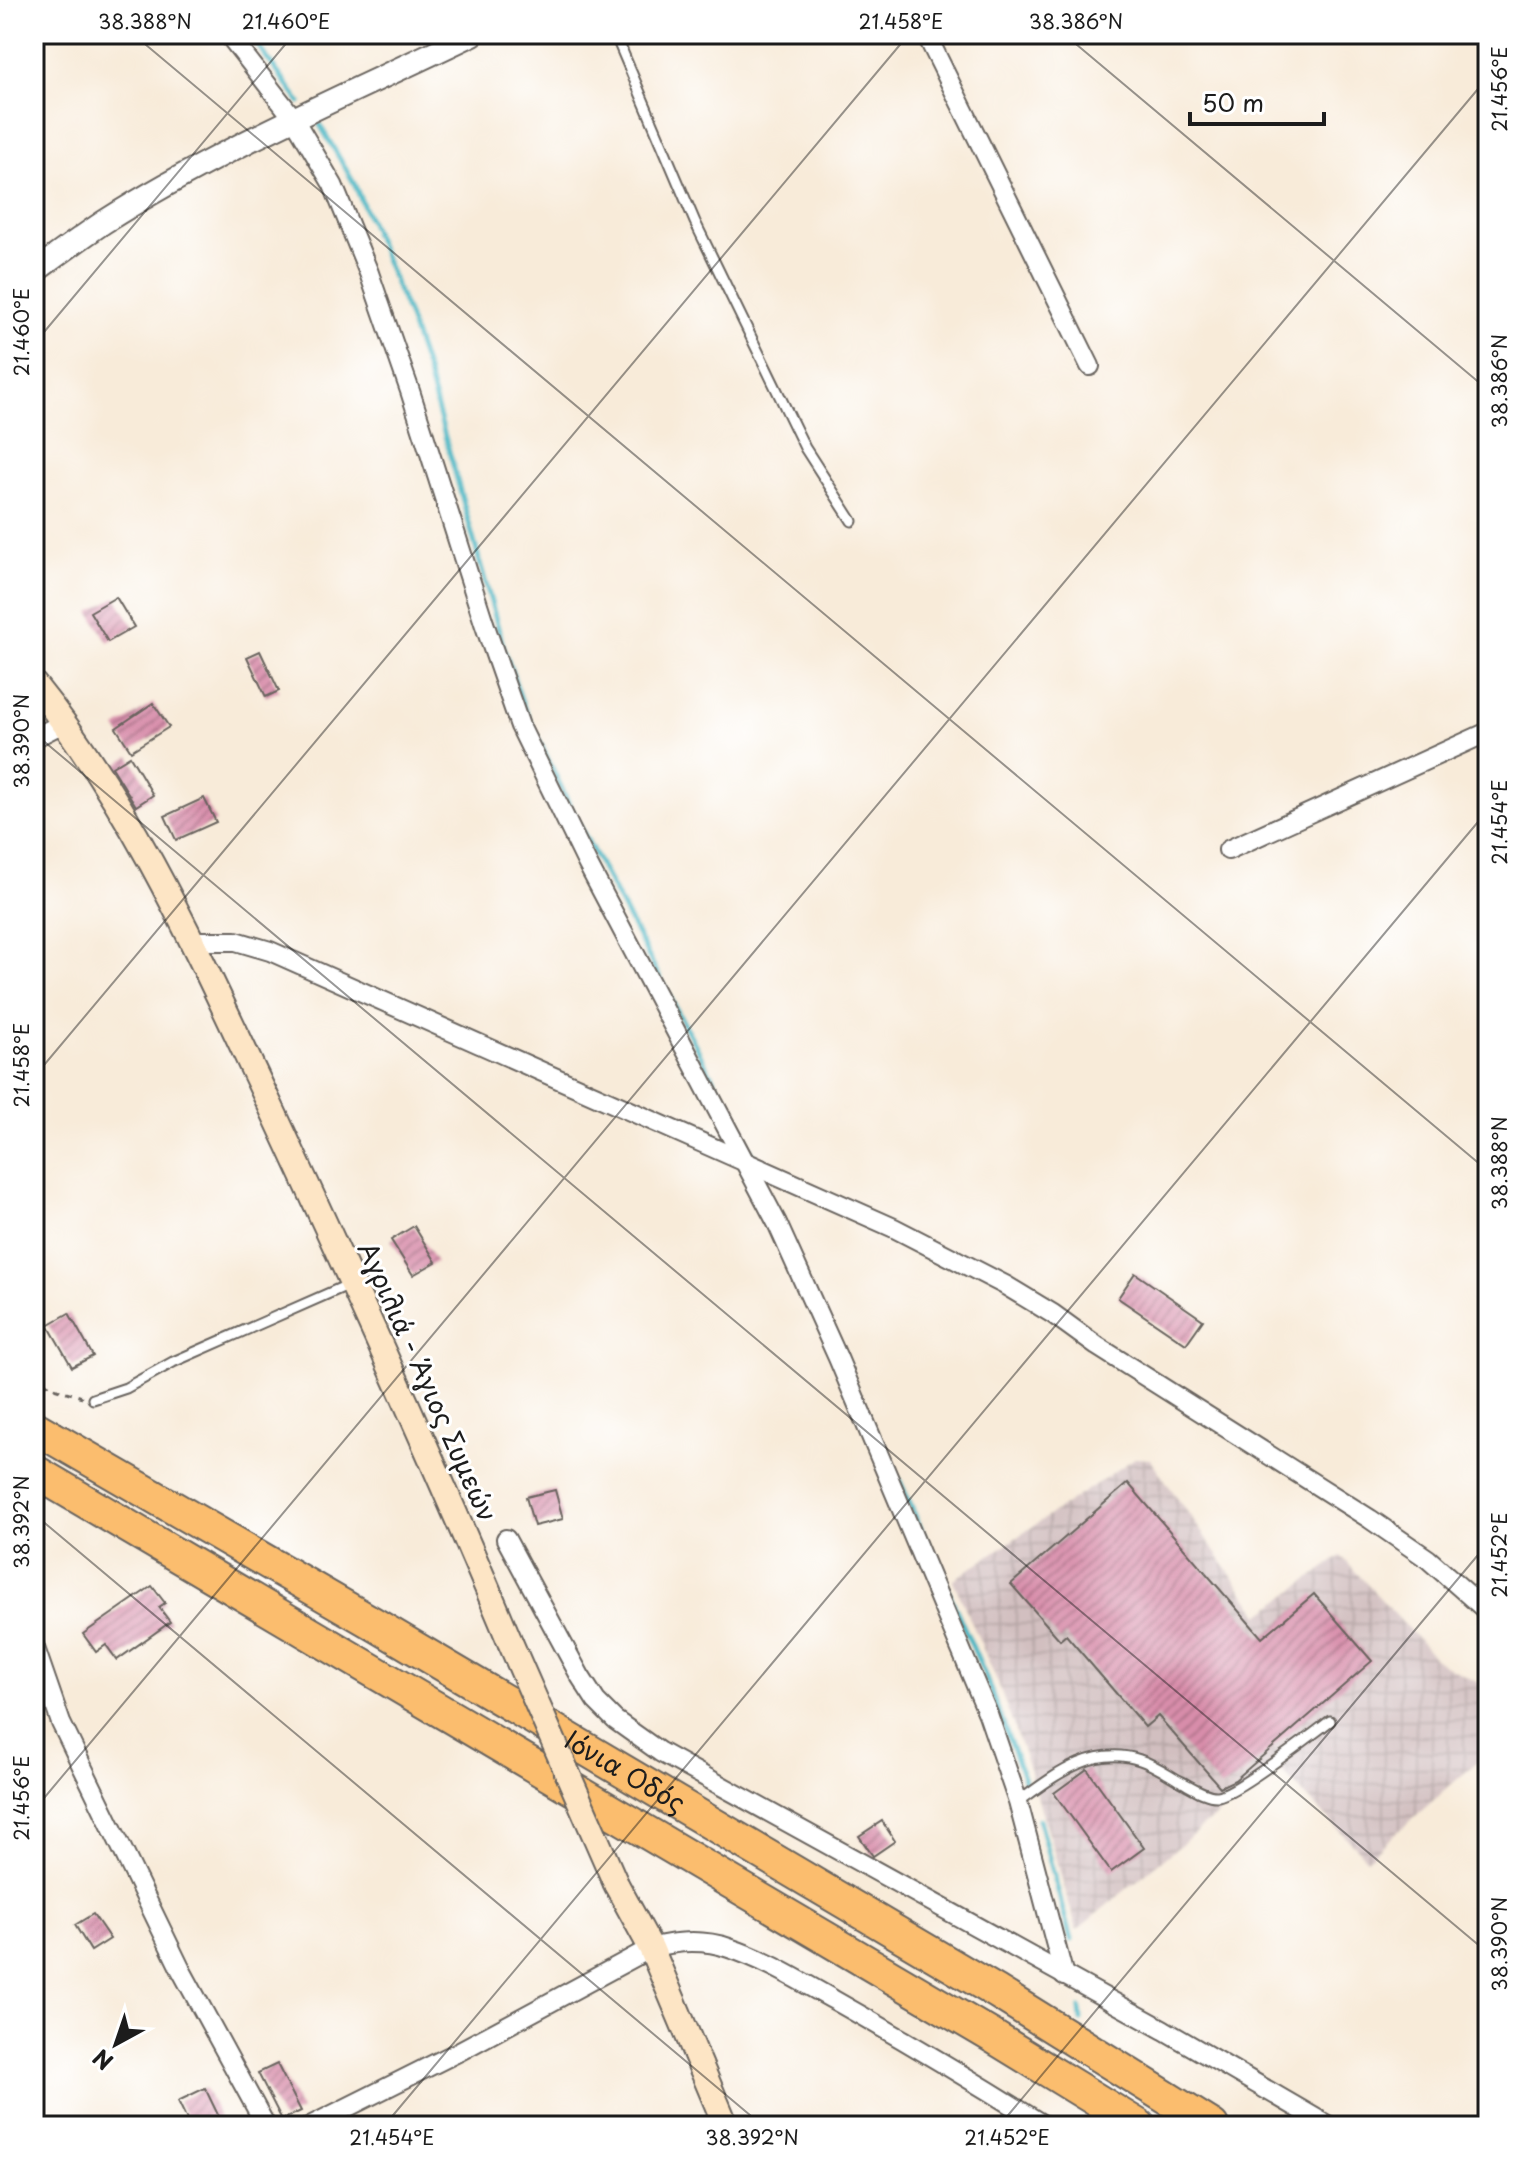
<svg xmlns="http://www.w3.org/2000/svg" width="1522" height="2160" viewBox="0 0 1522 2160" font-family="'Playpen Sans',sans-serif">
	<style>
		.industrial { fill: url(#industrial-grid) }
		.lines { fill: none; stroke-linecap: round; stroke-linejoin: round }
		.stream { stroke: #47b5c2; stroke-width: 5 }
		.building { fill: url(#building-hatch) }
		.service-casing { stroke: #69645e; stroke-width: 13 }
		.minor-casing { stroke: #69645e; stroke-width: 22 }
		.tertiary-casing { stroke: #69645e; stroke-width: 26 }
		.secondary-casing { stroke: #69645e; stroke-width: 28 }
		.motorway-casing { stroke: #69645e; stroke-width: 36 }
		.path { stroke: #69645e; stroke-width: 3; stroke-dasharray: 6 6; stroke-linecap: butt }
		.service { stroke: #fff; stroke-width: 9 }
		.minor { stroke: #fff; stroke-width: 18 }
		.tertiary { stroke: #fff; stroke-width: 22 }
		.secondary { stroke: #fde5c5; stroke-width: 24 }
		.motorway { stroke: #fbbd6e; stroke-width: 32 }
		.secondary-bridge-casing { stroke: #69645e; stroke-width: 28; stroke-linecap: butt }
		.secondary-bridge { stroke: #fde5c5; stroke-width: 24 }
		.ticks { fill: none; stroke: #1c1c1c; stroke-width: 2; stroke-opacity: 0.45 }
		.labels { text-anchor: middle; stroke-width: 6; stroke-linejoin: round; paint-order: stroke }
		.street-label { font-size: 26px; fill: #1c1c1c; stroke: #fff }
		.neatline { fill: none; stroke: #1c1c1c; stroke-width: 3 }
		.ticks-label { font-size: 20px; text-anchor: middle; fill: #1c1c1c }
	</style>
	<defs>
		<pattern id="industrial-grid" width="8" height="8" patternUnits="userSpaceOnUse" patternTransform="scale(2)"><rect width="8" height="8" fill="#d2bfc0"/><path d="M0 4h8M4 0v8" fill="none" stroke="#b4a4a4"/></pattern>
		<pattern id="building-hatch" width="6" height="6" patternUnits="userSpaceOnUse" patternTransform="scale(2)"><rect width="6" height="6" fill="#d88daa"/><path d="M-1 1l2-2M0 6l6-6M5 7l2-2" fill="none" stroke="#ae728a"/></pattern>
	</defs>
	<rect width="100%" height="100%" fill="#fff"/>
	<filter id="ink" filterUnits="userSpaceOnUse"><feTurbulence type="fractalNoise" baseFrequency=".0125" numOctaves="2"/><feDisplacementMap in="SourceGraphic" scale="16" xChannelSelector="R" yChannelSelector="G"/><feConvolveMatrix kernelMatrix="1 2 1 2 8 2 1 2 1" color-interpolation-filters="sRGB"/></filter>
	<filter id="wash" filterUnits="userSpaceOnUse"><feTurbulence type="fractalNoise" baseFrequency=".006" numOctaves="4" result="noise"/><feDisplacementMap in="SourceGraphic" scale="32" xChannelSelector="R" yChannelSelector="G"/><feGaussianBlur stdDeviation="1.8" result="paint"/><feColorMatrix in="noise" values="0 0 0 0 0 0 0 0 0 0 0 0 0 0 0 0 0 1.4 0 .05"/><feComposite in="paint" operator="in"/></filter>
	<g filter="url(#wash)">
		<rect width="100%" height="100%" fill="#f8ebd9"/>
		<!-- industrial -->
		<path class="industrial" d="M1135,1458L1150,1459L1260,1615L1341,1556L1439,1662L1488,1688V1752L1367,1859L1276,1766L1077,1930L1029,1769L998,1683L953,1580Z"/>
		<g class="lines">
			<!-- stream -->
			<g class="stream">
				<path d="M249,34L300,102"/>
				<path d="M320,125L354,183L406,310L426,368L504,649L524,708L576,819L755,1158"/>
				<path d="M899,1479L984,1673L1026,1785"/>
				<path d="M1039,1820L1071,1940"/>
				<path d="M1080,2008L1081,2020"/>
			</g>
		</g>
		<g id="blocks">
			<!-- building -->
			<g class="building">
				<path d="M116,597L134,627L108,642L90,612Z"/>
				<path d="M260,651L279,691L266,697L247,657Z"/>
				<path d="M153,703L169,727L131,751L116,728Z"/>
				<path d="M130,756L153,795L136,806L112,767Z"/>
				<path d="M204,798L216,822L176,840L165,816Z"/>
				<path d="M414,1226L436,1262L413,1275L391,1240Z"/>
				<path d="M1135,1273L1203,1320L1186,1344L1118,1298Z"/>
				<path d="M69,1313L93,1356L72,1367L48,1325Z"/>
				<path d="M1128,1483L1262,1638L1314,1594L1372,1661L1235,1780L1220,1787L1158,1716L1145,1727L1066,1635L1060,1640L1011,1584Z"/>
				<path d="M555,1490L563,1519L534,1526L526,1497Z"/>
				<path d="M152,1586L165,1603L159,1607L170,1622L117,1660L106,1645L96,1652L83,1634Z"/>
				<path d="M1087,1769L1144,1848L1111,1872L1054,1793Z"/>
				<path d="M882,1821L895,1841L873,1856L859,1836Z"/>
				<path d="M93,1914L110,1939L91,1951L75,1925Z"/>
				<path d="M277,2064L301,2111L282,2120L258,2073Z"/>
				<path d="M205,2088L219,2117L200,2126H190L178,2101Z"/>
			</g>
		</g>
	</g>
	<g filter="url(#ink)">
		<use href="#blocks" fill-opacity="0" stroke="#69645e" stroke-width="2"/>
		<g class="lines">
			<!-- service casing -->
			<g class="service-casing">
				<g id="service">
					<path d="M615,34L695,222L805,448L852,521"/>
					<path d="M93,1399L126,1388L173,1362L350,1284"/>
					<path d="M1018,1802C1054,1776 1093,1744 1140,1760C1153,1764 1166,1773 1178,1780C1189,1785 1205,1797 1218,1796C1237,1793 1310,1736 1330,1721"/>
				</g>
			</g>
			<!-- minor casing -->
			<g class="minor-casing">
				<g id="minor">
					<path d="M228,34L294,119L333,185L369,273L410,391L484,623L520,726L587,863L777,1223L838,1358L988,1714L1018,1802L1064,1976"/>
					<path d="M926,34L1090,366"/>
					<path d="M34,738L63,723"/>
					<path d="M1228,850L1488,732"/>
					<path d="M193,941H236L270,951L894,1228L1005,1285L1053,1314L1097,1346L1370,1519L1428,1559L1488,1612"/>
					<path d="M506,1539L580,1676L596,1701L615,1720L660,1752L1164,2030L1329,2126"/>
					<path d="M34,1645L61,1723L181,1970L266,2126"/>
					<path d="M310,2126L458,2052L651,1948C677,1941 703,1939 729,1948C766,1960 800,1981 834,2000C905,2040 975,2082 1045,2126"/>
				</g>
			</g>
			<!-- tertiary casing -->
			<g class="tertiary-casing">
				<path id="tertiary" d="M34,272C57,255 80,238 104,222C220,148 349,94 473,34"/>
			</g>
			<!-- secondary casing -->
			<g class="secondary-casing">
				<g id="secondary">
					<path d="M34,684C136,810 201,960 270,1105C353,1283 434,1461 510,1642"/>
					<path d="M616,1884L651,1948L726,2126"/>
				</g>
			</g>
			<!-- motorway casing -->
			<g class="motorway-casing">
				<g id="motorway">
					<path id="s1" d="M34,1427L376,1625L997,1992L1212,2126"/>
					<path d="M34,1471L992,2036L1139,2126"/>
				</g>
			</g>
			<!-- path -->
			<path class="path" d="M34,1376L54,1388L82,1397"/>
			<!-- service -->
			<use href="#service" class="service"/>
			<!-- minor -->
			<use href="#minor" class="minor"/>
			<!-- tertiary -->
			<use href="#tertiary" class="tertiary"/>
			<!-- secondary -->
			<use href="#secondary" class="secondary"/>
			<!-- motorway -->
			<use href="#motorway" class="motorway"/>
			<!-- secondary-bridge casing -->
			<g class="secondary-bridge-casing">
				<path id="secondary-bridge" d="M510,1642L616,1884"/>
			</g>
			<!-- secondary-bridge -->
			<use href="#secondary-bridge" class="secondary-bridge"/>
		</g>
	</g>
	<!-- ticks -->
	<path class="ticks" d="M133,34L1488,1171M1064,34L1488,390M34,344L294,34M34,733L1488,1953M34,1077L909,34M34,1514L763,2126M34,1810L1488,77M384,2126L1488,810M999,2126L1488,1543"/>
	<g class="labels">
		<!-- street labels -->
		<g class="street-label">
			<text transform="translate(427 1382) rotate(66)" y="9">Αγριλιά - Άγιος Συμεών</text>
			<text dy="9" stroke="none"><textPath href="#s1" startOffset="684">Ιόνια Οδός</textPath></text>
		</g>
	</g>
	<!-- margin -->
	<rect width="1522" height="2160" fill="none" stroke="#fff" stroke-width="88"/>
	<!-- north arrow -->
	<g transform="translate(116 2044) rotate(220)" stroke="#ffffff" stroke-width="6" paint-order="stroke">
	<path d="M0-6L14 30L0 20L-14 30Z" fill="#1c1c1c"/>
	<text y="-12" font-size="22" font-weight="bold" text-anchor="middle" fill="#1c1c1c">N</text>
	</g>
	<!-- scale -->
	<path d="M1190 112v12h134v-12" fill="none" stroke="#1c1c1c" stroke-width="4"/>
	<text x="1202" y="112" font-size="24" fill="#1c1c1c" stroke="#ffffff" stroke-width="6" paint-order="stroke">50 m</text>
	<rect x="44" y="44" width="1434" height="2072" class="neatline"/>
	<g class="ticks-label">
		<text x="145" y="29">38.388°N</text>
		<text x="286" y="29">21.460°E</text>
		<text x="901" y="29">21.458°E</text>
		<text x="1076" y="29">38.386°N</text>
		<text transform="translate(1500 89) rotate(-90)" y="7">21.456°E</text>
		<text transform="translate(22 332) rotate(-90)" y="7">21.460°E</text>
		<text transform="translate(1500 381) rotate(-90)" y="7">38.386°N</text>
		<text transform="translate(22 741) rotate(-90)" y="7">38.390°N</text>
		<text transform="translate(1500 822) rotate(-90)" y="7">21.454°E</text>
		<text transform="translate(22 1065) rotate(-90)" y="7">21.458°E</text>
		<text transform="translate(1500 1163) rotate(-90)" y="7">38.388°N</text>
		<text transform="translate(22 1522) rotate(-90)" y="7">38.392°N</text>
		<text transform="translate(1500 1555) rotate(-90)" y="7">21.452°E</text>
		<text transform="translate(22 1798) rotate(-90)" y="7">21.456°E</text>
		<text transform="translate(1500 1944) rotate(-90)" y="7">38.390°N</text>
		<text x="392" y="2145">21.454°E</text>
		<text x="752" y="2145">38.392°N</text>
		<text x="1007" y="2145">21.452°E</text>
	</g>
</svg>
